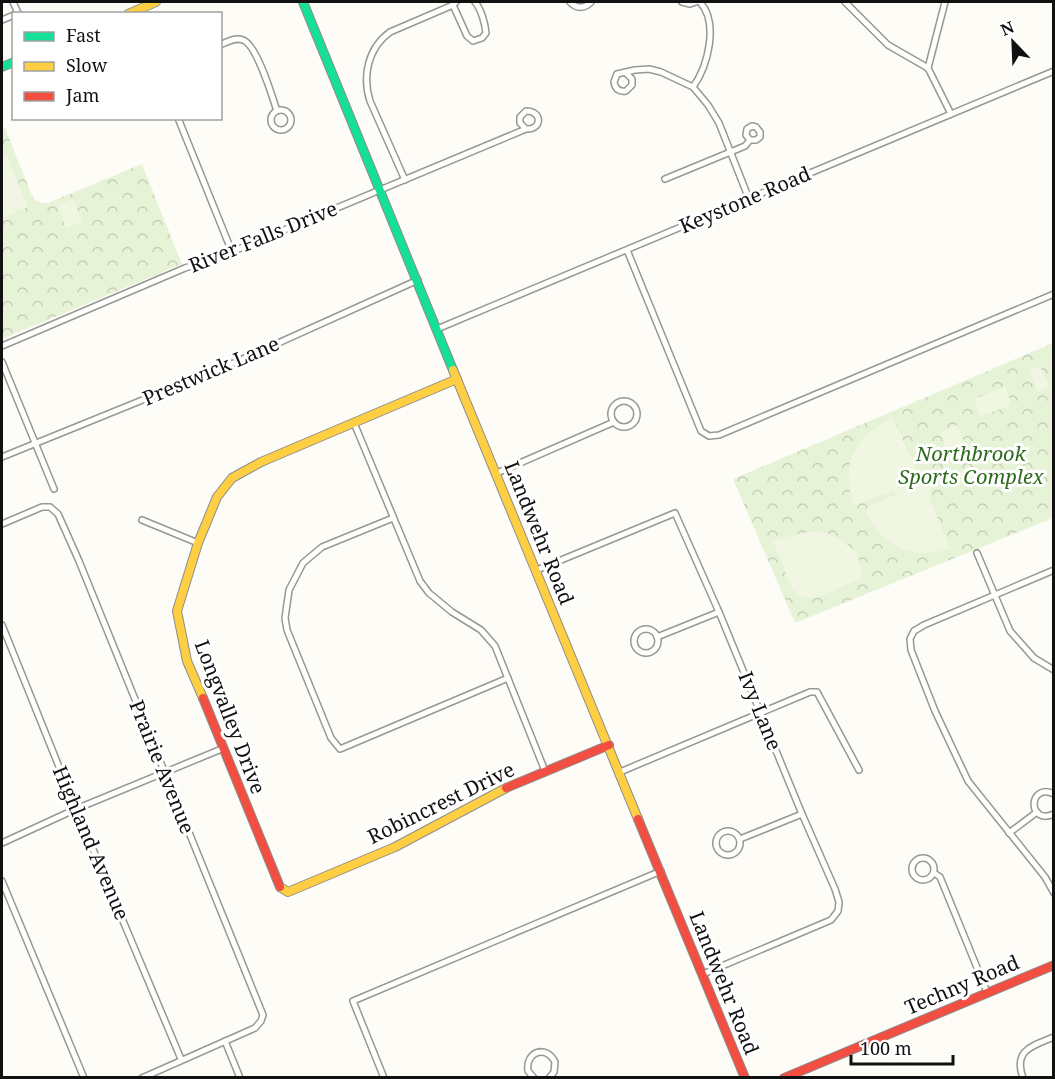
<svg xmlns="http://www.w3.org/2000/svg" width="1055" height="1079" viewBox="0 0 1055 1079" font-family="'Noto Serif',serif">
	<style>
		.park { fill: url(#park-crowns) }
		.pitch { fill: #f0f6e1 }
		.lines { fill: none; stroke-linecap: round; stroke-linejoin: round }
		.street-casing { stroke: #979795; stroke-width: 8 }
		.fast-casing { stroke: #8e8d8b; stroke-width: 10 }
		.slow-casing { stroke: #8e8d8b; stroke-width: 10 }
		.jam-casing { stroke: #8e8d8b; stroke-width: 10 }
		.street { stroke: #fffffe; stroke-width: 5 }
		.fast { stroke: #16e098; stroke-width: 8 }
		.slow { stroke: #ffcf43; stroke-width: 8 }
		.jam { stroke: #f24e42; stroke-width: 8 }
		.labels { text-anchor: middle; stroke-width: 6; stroke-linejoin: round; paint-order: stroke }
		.street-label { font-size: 20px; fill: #111; stroke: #fff }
		.park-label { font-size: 20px; font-style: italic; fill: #2f6b1f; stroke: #fff }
	</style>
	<defs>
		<pattern id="park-crowns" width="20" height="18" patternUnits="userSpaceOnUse" patternTransform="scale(1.5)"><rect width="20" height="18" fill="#e7f3d7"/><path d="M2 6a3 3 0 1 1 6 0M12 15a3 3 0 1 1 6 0" fill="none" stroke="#c5cfb8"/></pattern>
	</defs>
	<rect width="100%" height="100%" fill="#fdfcf7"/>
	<!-- park -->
	<g class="park">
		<path d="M5,128L32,196C36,202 41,203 48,203L142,164L182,264L2,339V129Z"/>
		<path d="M1053,343V518L795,623L733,479Z"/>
	</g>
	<!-- pitch -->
	<g class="pitch">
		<path d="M7,156L28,207L2,218V158Z"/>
		<path d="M73,199L82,222L66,228L57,205Z"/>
		<path d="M1040,366L1049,387L1038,392L1029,371Z"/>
		<path d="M1005,387L1012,405L980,416L974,399Z"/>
		<path d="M893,417L917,472L914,474V482L910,486V487L895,494L893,491L854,505C840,463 854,437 893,417Z"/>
		<path d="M957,425L970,455L951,463L940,432Z"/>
		<path d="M919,484V486H925L929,487L931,491L929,497L950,548C928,558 899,553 882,536C875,529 870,521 866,512L868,507Z"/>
		<path d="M822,531C849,544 859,546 862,578L831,592L810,599L808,597L805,598L797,593L796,590L793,591L773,541L802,533Z"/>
	</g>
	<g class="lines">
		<!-- street casing -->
		<g class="street-casing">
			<g id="street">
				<path d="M13,2L18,13L16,14"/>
				<path d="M570,2C576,9 585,9 591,2"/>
				<path d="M682,2L690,4L696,2"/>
				<path d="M845,2L888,45L928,68L951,114"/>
				<path d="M453,5L467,36L473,41L482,38L486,33C485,23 481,9 475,2"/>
				<path d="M2,20L14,15"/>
				<path d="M220,45C227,42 235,37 243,40C257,45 272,96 277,111"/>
				<path d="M928,68L945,2"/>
				<path d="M626,73L632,79V85L626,91C619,92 615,89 614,82L617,74L635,70L649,69L661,72L693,87L708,105L719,123L749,199"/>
				<path d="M693,87C708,66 719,23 700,2"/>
				<circle cx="281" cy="120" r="10"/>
				<path d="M178,118L232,252"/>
				<path d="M665,179L745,146L750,140H756L760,137V132L756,127L752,126L747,129L746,135L750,140"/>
				<path d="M405,180L370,101C362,76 368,48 390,32L453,5L456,2"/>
				<path d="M627,250L701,431L709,436L719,435L1054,294"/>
				<path d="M437,329L1054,71"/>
				<path d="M2,346L185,268L217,258L526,129C542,130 543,111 526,111L520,117V123L526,129"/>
				<path d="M2,362L54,489"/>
				<circle cx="624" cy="414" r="13"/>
				<path d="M354,423L420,581L429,593L452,612L481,630L495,646L545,771"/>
				<path d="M2,457L236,362L418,280"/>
				<path d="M497,473L614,422"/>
				<path d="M393,518L322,547L303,563L289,590L285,618L287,630L331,738L340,749L508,678"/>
				<path d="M142,520L198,543"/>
				<path d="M2,524L42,507H50L58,514L79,561L263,1015L261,1021L255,1028L142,1078"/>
				<path d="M977,553L1010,631L1034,658L1054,670"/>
				<path d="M537,570L675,513L719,612L802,814L835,889L839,902L838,911L831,920L703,974"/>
				<path d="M1054,570L924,625L914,631L910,639L911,650L935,711L968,781L1045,877L1054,893"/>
				<path d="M2,625L76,809L181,1059"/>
				<circle cx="646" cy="641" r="12"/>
				<path d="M657,637L719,612"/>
				<path d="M620,772L810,692H817L859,770"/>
				<path d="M1054,794C1028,782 1027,826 1054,814"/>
				<circle cx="728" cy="843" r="12"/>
				<path d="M1009,833L1037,812"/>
				<path d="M740,839L802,814"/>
				<path d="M2,843L76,809L224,748"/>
				<circle cx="923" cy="869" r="11"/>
				<path d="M934,873L940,877L987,992"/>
				<path d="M2,881L84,1078"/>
				<path d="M225,1041L240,1078"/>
				<path d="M384,1078L353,1001L661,871"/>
				<path d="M534,1078L528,1071C525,1052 546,1044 555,1062L554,1072L549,1078"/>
				<path d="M1023,1078C1013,1050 1032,1046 1054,1037"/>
			</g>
		</g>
		<!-- fast casing -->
		<g class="fast-casing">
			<g id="fast">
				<path d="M303,2L453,370"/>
				<path d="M2,67L14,62"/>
			</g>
		</g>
		<!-- slow casing -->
		<g class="slow-casing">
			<g id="slow">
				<path d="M128,14L156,2"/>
				<path d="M453,370L638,819"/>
				<path d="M203,698L187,661L177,611L198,543L217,497L232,478L261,462L457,379"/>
				<path d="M280,887L288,892L395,847L506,788"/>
			</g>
		</g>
		<!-- jam casing -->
		<g class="jam-casing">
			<g id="jam">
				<path d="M203,698L280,887"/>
				<path d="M506,788L609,745"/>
				<path d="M638,819L745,1078"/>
				<path d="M784,1078L1054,965"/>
			</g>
		</g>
		<!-- street -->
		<use href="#street" class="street"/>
		<!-- fast -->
		<use href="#fast" class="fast"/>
		<!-- slow -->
		<use href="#slow" class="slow"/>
		<!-- jam -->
		<use href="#jam" class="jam"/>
	</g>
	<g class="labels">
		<!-- street labels -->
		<g class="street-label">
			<text transform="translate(745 200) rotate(-23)" y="7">Keystone Road</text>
			<text transform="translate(263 237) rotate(-22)" y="7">River Falls Drive</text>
			<text transform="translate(211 371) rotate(-23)" y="7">Prestwick Lane</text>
			<text transform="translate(539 533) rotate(68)" y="7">Landwehr Road</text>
			<text transform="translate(760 711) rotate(68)" y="7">Ivy Lane</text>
			<text transform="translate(230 717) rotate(69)" y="7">Longvalley Drive</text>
			<text transform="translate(162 767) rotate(68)" y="7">Prairie Avenue</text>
			<text transform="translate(441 803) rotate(-26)" y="7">Robincrest Drive</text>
			<text transform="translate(91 843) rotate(67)" y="7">Highland Avenue</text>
			<text transform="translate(724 983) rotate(68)" y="7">Landwehr Road</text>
			<text transform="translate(962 985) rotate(-23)" y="7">Techny Road</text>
		</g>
		<!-- park labels -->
		<g class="park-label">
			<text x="971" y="461">Northbrook<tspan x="971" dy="23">Sports Complex</tspan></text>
		</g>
	</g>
	<!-- border -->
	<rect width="1055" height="1079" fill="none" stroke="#111111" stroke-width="6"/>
	<!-- legend -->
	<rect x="12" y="12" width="210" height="108" fill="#ffffff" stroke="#a0a0a0" stroke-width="1.5"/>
	<rect x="24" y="32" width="30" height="9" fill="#16e098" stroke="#a0a0a0" stroke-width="1.5"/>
	<text x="66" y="42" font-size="18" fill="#111111">Fast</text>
	<rect x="24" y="62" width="30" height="9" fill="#ffcf43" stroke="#a0a0a0" stroke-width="1.5"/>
	<text x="66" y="72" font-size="18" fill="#111111">Slow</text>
	<rect x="24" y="92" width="30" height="9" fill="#f24e42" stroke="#a0a0a0" stroke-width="1.5"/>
	<text x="66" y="102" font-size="18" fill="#111111">Jam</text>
	<!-- north arrow -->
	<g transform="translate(1013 42) rotate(337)" stroke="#ffffff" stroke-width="4.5" paint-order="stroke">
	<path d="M0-4.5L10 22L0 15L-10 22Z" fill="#111111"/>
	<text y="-9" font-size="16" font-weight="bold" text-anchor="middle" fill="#111111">N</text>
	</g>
	<!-- scale -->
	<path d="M851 1055v9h102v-9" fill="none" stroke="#111111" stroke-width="3"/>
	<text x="860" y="1055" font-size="18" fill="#111111" stroke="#ffffff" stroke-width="4.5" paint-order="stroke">100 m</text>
</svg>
